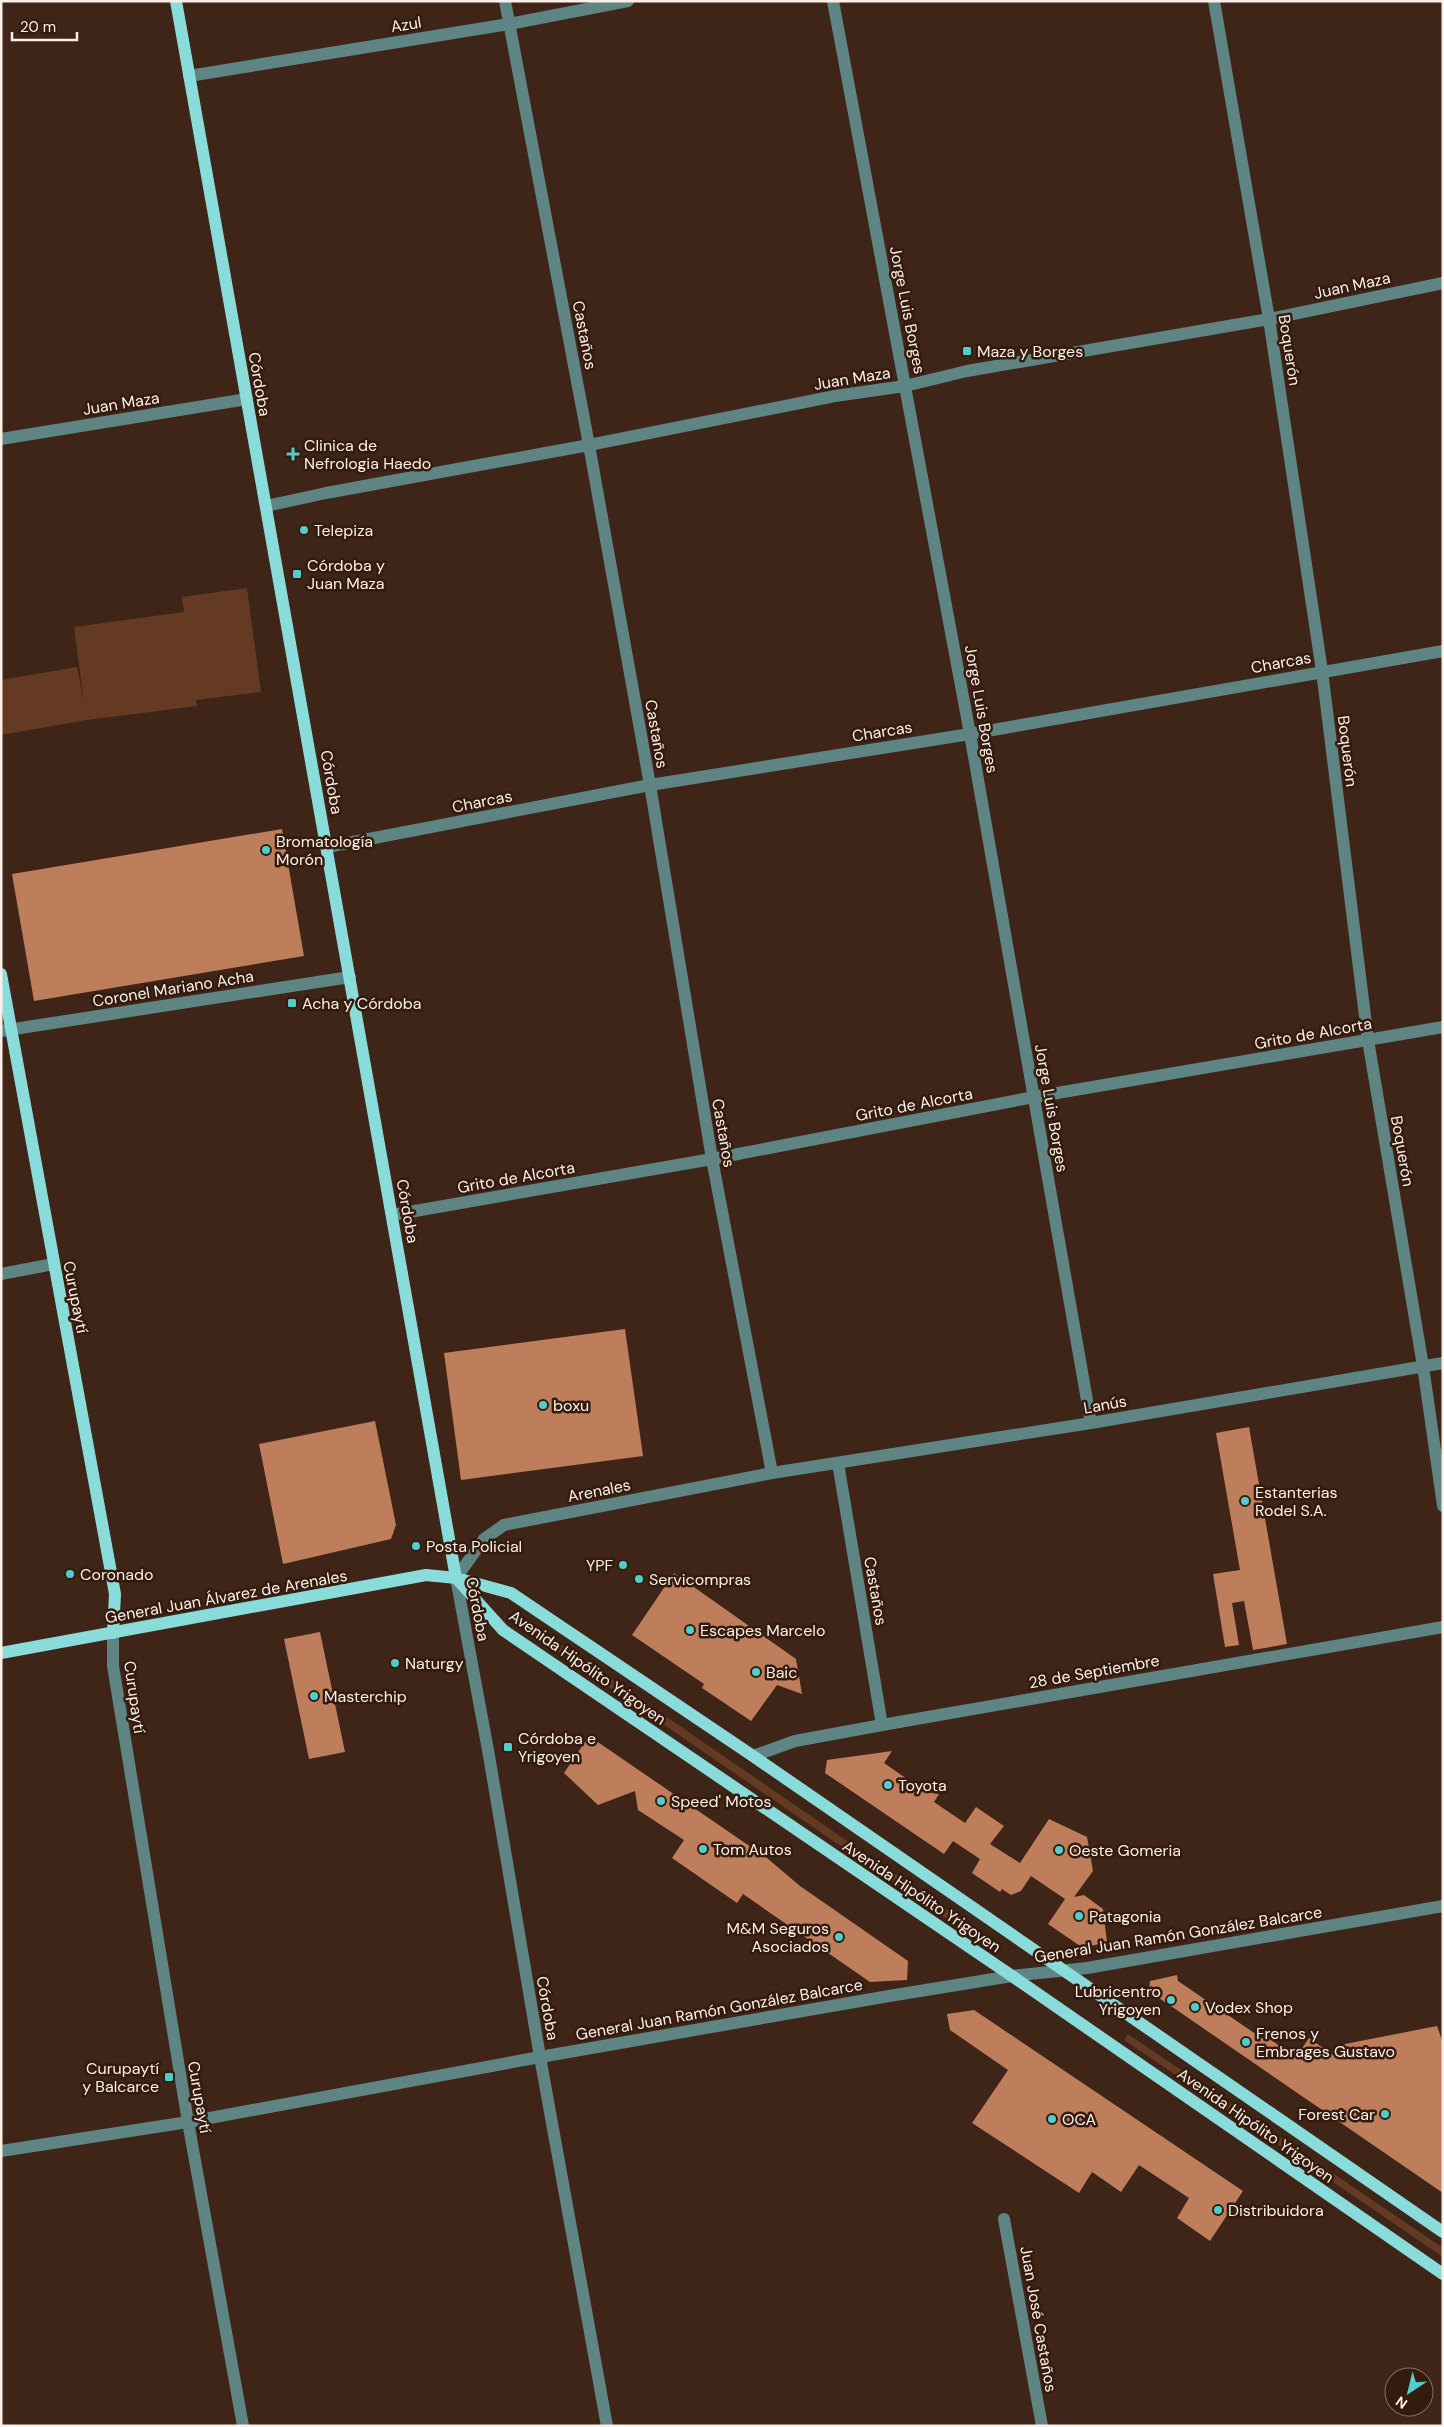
<svg xmlns="http://www.w3.org/2000/svg" width="1444" height="2427" viewBox="0 0 1444 2427" font-family="'DM Sans',sans-serif">
	<style>
		.green { fill: #643a23 }
		.building { fill: #be7d5b }
		.lines { fill: none; stroke-linecap: round; stroke-linejoin: round }
		.minor { stroke: #5e8483; stroke-width: 12 }
		.major { stroke: #8adcdb; stroke-width: 12 }
		.poi-dot { fill: #53cdcb; stroke: #331b0e; stroke-width: 2 }
		.labels { text-anchor: middle; stroke-width: 5; stroke-linejoin: round; paint-order: stroke }
		.street-label { font-size: 16px; fill: #fdefe8; stroke: #331b0e }
		.poi-label { font-size: 16px; fill: #fdefe8; stroke: #331b0e; text-anchor: start }
	</style>
	<rect width="100%" height="100%" fill="#3e2518"/>
	<!-- green -->
	<g class="green">
		<path d="M247,588L261,692L196,700L197,706L87,720L1,735V680L77,667L84,703L74,627L184,612L182,597Z"/>
		<path d="M537,1628L974,1928L970,1935L532,1634Z"/>
		<path d="M1128,2034L1443,2248V2257L1124,2040Z"/>
	</g>
	<!-- building -->
	<g class="building">
		<path d="M282,829L304,956L34,1001L12,874Z"/>
		<path d="M625,1329L643,1456L461,1480L444,1353Z"/>
		<path d="M375,1421L396,1525L391,1539L283,1564L259,1444Z"/>
		<path d="M1249,1427L1287,1644L1253,1650L1244,1601L1232,1603L1239,1645L1225,1647L1213,1574L1240,1570L1216,1433Z"/>
		<path d="M674,1573L796,1659L802,1694L777,1685L751,1721L702,1688L704,1684L632,1635Z"/>
		<path d="M320,1632L345,1752L309,1759L284,1639Z"/>
		<path d="M589,1736L767,1858L800,1886L908,1961L907,1980L870,1982L743,1894L737,1903L672,1858L684,1840L638,1810L635,1791L598,1805L564,1773Z"/>
		<path d="M892,1751L884,1763L910,1781L904,1789L939,1794L934,1802L965,1823L976,1807L1004,1826L990,1844L1020,1863L1049,1819L1087,1837L1093,1871L1074,1897L1084,1895L1103,1909L1107,1942L1083,1948L1048,1924L1065,1899L1031,1876L1021,1891L1011,1895L1002,1889L1000,1892L972,1873L980,1859L953,1841L944,1854L825,1773L827,1760Z"/>
		<path d="M1177,1975L1178,1981L1266,2041L1268,2038L1296,2057L1309,2038L1333,2055L1340,2045L1437,2026L1443,2043V2193L1149,1991L1150,1981Z"/>
		<path d="M974,2010L1243,2191L1210,2241L1177,2218L1189,2198L1139,2165L1121,2192L1092,2172L1079,2193L972,2123L1008,2070L950,2030L947,2014Z"/>
	</g>
	<g class="lines">
		<!-- minor -->
		<g class="minor">
			<path d="M505,1L589,445L650,785L712,1159L772,1473"/>
			<path d="M833,1L970,734L1091,1423"/>
			<path d="M1214,1L1269,319L1322,671L1368,1040L1423,1366L1443,1506"/>
			<path d="M189,76L509,24L628,1"/>
			<path d="M1,439L247,399"/>
			<path d="M266,506L326,493L589,445L835,396L905,386L967,371L1269,319L1443,283"/>
			<path d="M327,847L650,785L970,734L1443,651"/>
			<path d="M1,1031L350,977"/>
			<path d="M392,1215L712,1159L1034,1097L1443,1027"/>
			<path d="M1,1274L54,1264"/>
			<path d="M838,1463L882,1725"/>
			<path d="M113,1633V1666L188,2122L243,2426"/>
			<path d="M753,1756L795,1741L882,1725L1443,1627"/>
			<path d="M1,2151L188,2122L540,2057L889,1996L1012,1976L1087,1968L1443,1906"/>
			<path d="M1004,2219L1042,2426"/>
			<path d="M607,2426L540,2057L488,1750L456,1578L484,1539L504,1525L772,1473L1091,1423L1443,1363"/>
		</g>
		<!-- major -->
		<g class="major">
			<path d="M176,1L456,1578"/>
			<path d="M1,974L115,1594L113,1633"/>
			<path d="M456,1578L503,1630L1012,1976L1443,2274"/>
			<path d="M1,1653L426,1575L456,1578L511,1593L753,1756L1443,2232"/>
		</g>
	</g>
	<!-- markers -->
	<g class="poi-dot">
		<rect x="962" y="346" width="10" height="10" rx="2.5"/>
		<path d="M290.5 446.5h5v5h5v5h-5v5h-5v-5h-5v-5h5z"/>
		<circle cx="304" cy="530" r="5"/>
		<rect x="292" y="569" width="10" height="10" rx="2.5"/>
		<circle cx="266" cy="850" r="5"/>
		<rect x="287" y="998" width="10" height="10" rx="2.5"/>
		<circle cx="543" cy="1405" r="5"/>
		<circle cx="1245" cy="1501" r="5"/>
		<circle cx="416" cy="1546" r="5"/>
		<circle cx="623" cy="1565" r="5"/>
		<circle cx="70" cy="1574" r="5"/>
		<circle cx="639" cy="1579" r="5"/>
		<circle cx="690" cy="1630" r="5"/>
		<circle cx="395" cy="1663" r="5"/>
		<circle cx="756" cy="1672" r="5"/>
		<circle cx="314" cy="1696" r="5"/>
		<rect x="503" y="1742" width="10" height="10" rx="2.5"/>
		<circle cx="888" cy="1785" r="5"/>
		<circle cx="661" cy="1801" r="5"/>
		<circle cx="703" cy="1849" r="5"/>
		<circle cx="1059" cy="1850" r="5"/>
		<circle cx="1079" cy="1916" r="5"/>
		<circle cx="839" cy="1937" r="5"/>
		<circle cx="1171" cy="2000" r="5"/>
		<circle cx="1195" cy="2007" r="5"/>
		<circle cx="1246" cy="2042" r="5"/>
		<rect x="164" y="2072" width="10" height="10" rx="2.5"/>
		<circle cx="1385" cy="2114" r="5"/>
		<circle cx="1052" cy="2119" r="5"/>
		<circle cx="1218" cy="2210" r="5"/>
	</g>
	<g class="labels">
		<!-- street labels -->
		<g class="street-label">
			<text transform="translate(406 24) rotate(-9)" y="6">Azul</text>
			<text transform="translate(1352 285) rotate(-12)" y="6">Juan Maza</text>
			<text transform="translate(908 310) rotate(79)" y="6">Jorge Luis Borges</text>
			<text transform="translate(585 335) rotate(79)" y="6">Castaños</text>
			<text transform="translate(1290 350) rotate(81)" y="6">Boquerón</text>
			<text transform="translate(852 378) rotate(-9)" y="6">Juan Maza</text>
			<text transform="translate(260 384) rotate(80)" y="6">Córdoba</text>
			<text transform="translate(121 403) rotate(-9)" y="6">Juan Maza</text>
			<text transform="translate(1281 662) rotate(-10)" y="6">Charcas</text>
			<text transform="translate(982 709) rotate(80)" y="6">Jorge Luis Borges</text>
			<text transform="translate(882 731) rotate(-9)" y="6">Charcas</text>
			<text transform="translate(657 734) rotate(80)" y="6">Castaños</text>
			<text transform="translate(1348 751) rotate(83)" y="6">Boquerón</text>
			<text transform="translate(332 782) rotate(80)" y="6">Córdoba</text>
			<text transform="translate(482 801) rotate(-11)" y="6">Charcas</text>
			<text transform="translate(173 988) rotate(-9)" y="6">Coronel Mariano Acha</text>
			<text transform="translate(1313 1033) rotate(-10)" y="6">Grito de Alcorta</text>
			<text transform="translate(914 1104) rotate(-11)" y="6">Grito de Alcorta</text>
			<text transform="translate(1052 1108) rotate(80)" y="6">Jorge Luis Borges</text>
			<text transform="translate(724 1133) rotate(80)" y="6">Castaños</text>
			<text transform="translate(1403 1151) rotate(80)" y="6">Boquerón</text>
			<text transform="translate(516 1177) rotate(-10)" y="6">Grito de Alcorta</text>
			<text transform="translate(408 1211) rotate(80)" y="6">Córdoba</text>
			<text transform="translate(76 1297) rotate(79)" y="6">Curupaytí</text>
			<text transform="translate(1105 1404) rotate(-10)" y="6">Lanús</text>
			<text transform="translate(599 1490) rotate(-11)" y="6">Arenales</text>
			<text transform="translate(876 1591) rotate(80)" y="6">Castaños</text>
			<text transform="translate(226 1596) rotate(-10)" y="6">General Juan Álvarez de Arenales</text>
			<text transform="translate(478 1609) rotate(79)" y="6">Córdoba</text>
			<text transform="translate(588 1667) rotate(35)" y="6">Avenida Hipólito Yrigoyen</text>
			<text transform="translate(1094 1671) rotate(-10)" y="6">28 de Septiembre</text>
			<text transform="translate(135 1697) rotate(82)" y="6">Curupaytí</text>
			<text transform="translate(922 1896) rotate(34)" y="6">Avenida Hipólito Yrigoyen</text>
			<text transform="translate(1178 1934) rotate(-9)" y="6">General Juan Ramón González Balcarce</text>
			<text transform="translate(548 2008) rotate(80)" y="6">Córdoba</text>
			<text transform="translate(719 2009) rotate(-10)" y="6">General Juan Ramón González Balcarce</text>
			<text transform="translate(200 2097) rotate(80)" y="6">Curupaytí</text>
			<text transform="translate(1256 2125) rotate(35)" y="6">Avenida Hipólito Yrigoyen</text>
			<text transform="translate(1039 2319) rotate(80)" y="6">Juan José Castaños</text>
		</g>
		<!-- poi labels -->
		<g class="poi-label">
			<text x="977" y="357">Maza y Borges</text>
			<text x="304" y="451">Clinica de<tspan x="304" dy="18">Nefrologia Haedo</tspan></text>
			<text x="314" y="536">Telepiza</text>
			<text x="307" y="571">Córdoba y<tspan x="307" dy="18">Juan Maza</tspan></text>
			<text x="276" y="847">Bromatología<tspan x="276" dy="18">Morón</tspan></text>
			<text x="302" y="1009">Acha y Córdoba</text>
			<text x="553" y="1411">boxu</text>
			<text x="1255" y="1498">Estanterias<tspan x="1255" dy="18">Rodel S.A.</tspan></text>
			<text x="426" y="1552">Posta Policial</text>
			<text x="613" y="1571" text-anchor="end">YPF</text>
			<text x="80" y="1580">Coronado</text>
			<text x="649" y="1585">Servicompras</text>
			<text x="700" y="1636">Escapes Marcelo</text>
			<text x="405" y="1669">Naturgy</text>
			<text x="766" y="1678">Baic</text>
			<text x="324" y="1702">Masterchip</text>
			<text x="518" y="1744">Córdoba e<tspan x="518" dy="18">Yrigoyen</tspan></text>
			<text x="898" y="1791">Toyota</text>
			<text x="671" y="1807">Speed' Motos</text>
			<text x="713" y="1855">Tom Autos</text>
			<text x="1069" y="1856">Oeste Gomeria</text>
			<text x="1089" y="1922">Patagonia</text>
			<text x="829" y="1934" text-anchor="end">M&amp;M Seguros<tspan x="829" dy="18">Asociados</tspan></text>
			<text x="1161" y="1997" text-anchor="end">Lubricentro<tspan x="1161" dy="18">Yrigoyen</tspan></text>
			<text x="1205" y="2013">Vodex Shop</text>
			<text x="1256" y="2039">Frenos y<tspan x="1256" dy="18">Embrages Gustavo</tspan></text>
			<text x="159" y="2074" text-anchor="end">Curupaytí<tspan x="159" dy="18">y Balcarce</tspan></text>
			<text x="1375" y="2120" text-anchor="end">Forest Car</text>
			<text x="1062" y="2125">OCA</text>
			<text x="1228" y="2216">Distribuidora</text>
		</g>
	</g>
	<!-- border -->
	<rect width="1444" height="2427" fill="none" stroke="#fdefe8" stroke-width="5"/>
	<!-- north arrow -->
	<g transform="translate(1409 2392) rotate(215)"><circle r="24" fill="#331b0e" stroke="#847065"/>
	<path d="M0-4L9 19L0 12L-9 19Z" fill="#53cdcb"/>
	<text y="-8" font-size="14" font-weight="bold" text-anchor="middle" fill="#fdefe8">N</text>
	</g>
	<!-- scale -->
	<path d="M12 32v8h65v-8" fill="none" stroke="#fdefe8" stroke-width="2.5"/>
	<text x="20" y="32" font-size="15" fill="#fdefe8" stroke="#331b0e" stroke-width="4" paint-order="stroke">20 m</text>
</svg>
